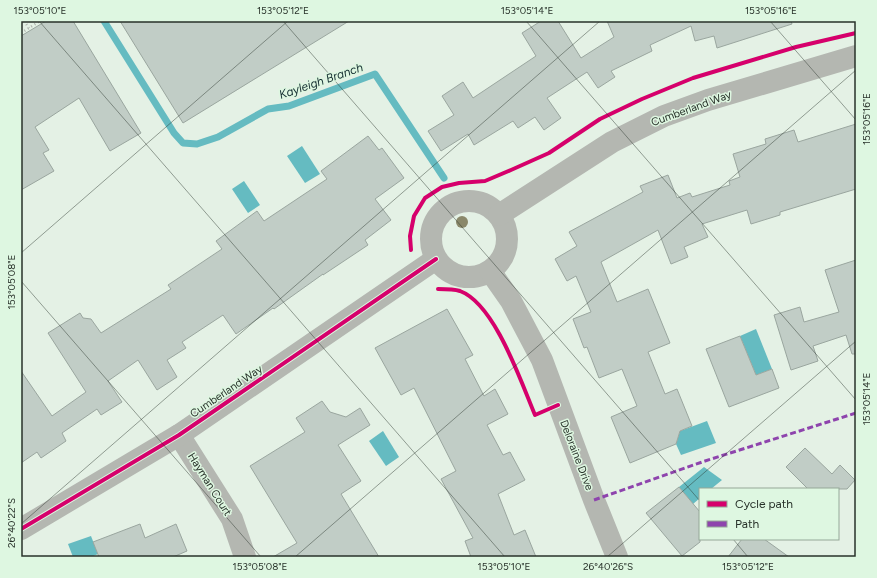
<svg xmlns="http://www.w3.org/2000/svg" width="877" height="578" viewBox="0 0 877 578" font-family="Figtree,sans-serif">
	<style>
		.water { fill: #65bbc1 }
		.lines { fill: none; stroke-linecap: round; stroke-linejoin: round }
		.stream { stroke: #65bbc1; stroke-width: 7 }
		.building { fill: #c1cdc6; stroke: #9aa69f }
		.path { stroke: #aeb2ad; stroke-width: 2.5; stroke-dasharray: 1 3; stroke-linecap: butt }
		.minor { stroke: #b4b7b1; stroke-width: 22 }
		.tertiary { stroke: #b4b7b1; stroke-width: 22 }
		.quiet { stroke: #8e44ad; stroke-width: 3; stroke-dasharray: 6 3; stroke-linecap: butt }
		.cycleway-casing { stroke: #def7e1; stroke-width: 6 }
		.cycleway { stroke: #d6006c; stroke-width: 4 }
		.tree { fill: #8a886a }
		.ticks { fill: none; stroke: #28322a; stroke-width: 1; stroke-opacity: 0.45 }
		.labels { text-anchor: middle; stroke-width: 3; stroke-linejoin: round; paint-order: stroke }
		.street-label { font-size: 11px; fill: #28322a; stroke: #def7e1 }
		.water-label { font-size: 12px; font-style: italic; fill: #162f32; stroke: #def7e1 }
		.neatline { fill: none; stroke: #28322a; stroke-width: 1.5 }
		.ticks-label { font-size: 10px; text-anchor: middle; fill: #28322a }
	</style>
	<rect width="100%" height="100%" fill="#e4f1e5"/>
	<!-- water -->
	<g class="water">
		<path d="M302,146L320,174L305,183L287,156Z"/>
		<path d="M244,181L260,205L248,213L232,189Z"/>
		<path d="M756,329L772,369L756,375L740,336Z"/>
		<path d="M707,421L716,443L681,455L676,444L680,431Z"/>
		<path d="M383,431L399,457L386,466L369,441Z"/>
		<path d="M704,467L722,480L711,489H700V498L693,504L679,487Z"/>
		<path d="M91,536L98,554L91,557H73L68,544Z"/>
	</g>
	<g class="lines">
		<!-- stream -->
		<path class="stream" d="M104,21L174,133L183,143L197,144L218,137L268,109L289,106L375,74L444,178"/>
	</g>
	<!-- building -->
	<g class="building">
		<path d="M46,21H73L141,133L110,151L79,98L35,127L49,150L43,153L54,171L21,190V36Z"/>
		<path d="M120,21H349L183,123Z"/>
		<path d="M541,21H558L581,58L614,37L607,21H791L792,24L717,48L714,36L695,41L691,26L650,45L652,51L611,71L615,77L598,88L587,72L547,98L561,118L544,130L535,117L518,128L513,121L474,145L468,134L441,151L428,131L454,115L442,96L463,82L473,98L536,56L522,33Z"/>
		<path d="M856,124V189L780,212V215L751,224L747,210L702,224L708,237L684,247L688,257L671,264L658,230L601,262L617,302L648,289L670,343L648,352L665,394L677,389L692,426L680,431L676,444L630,463L611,417L637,406L622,369L599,378L587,347L584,348L573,319L591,312L576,276L567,281L555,259L577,246L569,232L643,192L640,186L668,175L677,198L690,193L692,197L730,185L729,181L740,177L733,154L766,144L765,139L794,130L798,142Z"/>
		<path d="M368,136L379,150L382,148L404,178L375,199L391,220L365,240L368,245L323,275V274L274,309L273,308L236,334L223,315L182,342L186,348L167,360L177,377L157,390L138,360L108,381L122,402L101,415L97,409L62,433L66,441L41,458L37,452L21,463V371L52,416L86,392L48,333L80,313L83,318L91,319L101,333L171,289L168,285L222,249L216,241L257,211L264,221L327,179L321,171Z"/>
		<path d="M856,260V354H852L846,335L813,346L818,361L791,370L774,315L800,307L804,322L839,312L825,270Z"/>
		<path d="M447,309L473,355L465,359L484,396L495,389L508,414L487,425L503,455L510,452L525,480L498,494L514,535L525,530L536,557H471L465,541L473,538L441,479L456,471L414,388L401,395L375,348Z"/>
		<path d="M740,336L756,375L772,369L779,388L729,407L706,349Z"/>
		<path d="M322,401L330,412L346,417L360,408L370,425L338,445L361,481L341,494L379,557H273L297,543L250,466L305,432L296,418Z"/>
		<path d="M805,448L832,474L840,465L855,480L847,489H808L786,467Z"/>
		<path d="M679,487L700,512V542L682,556L646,513Z"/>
		<path d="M140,524L145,538L176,524L187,551L173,557H99L93,542Z"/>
		<path d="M742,539H764L789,557H728Z"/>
	</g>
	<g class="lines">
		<!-- path -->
		<g class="path">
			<path d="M24,21L29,28"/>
			<path d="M21,33L40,21"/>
		</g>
		<!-- minor -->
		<g class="minor">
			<path d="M179,435L232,519L245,557"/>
			<path d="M21,529L179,435L436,259"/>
		</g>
		<!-- tertiary -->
		<g class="tertiary">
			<circle cx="469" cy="239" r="38"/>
			<path d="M499,215L612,142L664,116L708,100L856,56"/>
			<path d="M490,271L511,301L542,360L594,500L617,557"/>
		</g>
		<!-- quiet -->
		<path class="quiet" d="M594,500L705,461L856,413"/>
		<!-- cycleway casing -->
		<g class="cycleway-casing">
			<g id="cycleway">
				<path d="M411,250L410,236L414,216L425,198L442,187L459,183L485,181L511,170L549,153L600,119L642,99L693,78L796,47L856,33"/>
				<path d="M438,289C445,289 454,289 460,291C495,304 521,382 535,415L558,405"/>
				<path d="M21,529L179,435L436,259"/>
			</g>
		</g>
		<!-- cycleway -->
		<use href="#cycleway" class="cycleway"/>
	</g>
	<!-- trees -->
	<circle class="tree" cx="462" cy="222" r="6"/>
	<!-- ticks -->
	<path class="ticks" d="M39,21L505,557M283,21L700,501M526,21L856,400M770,21L856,120M21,253L288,21M21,281L261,557M21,524L600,21M733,539L748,557M295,557L856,70M607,557L856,341"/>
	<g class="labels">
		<!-- street labels -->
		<g class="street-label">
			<text transform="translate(691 108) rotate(-20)" y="4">Cumberland Way</text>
			<text transform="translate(226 391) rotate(-34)" y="4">Cumberland Way</text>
			<text transform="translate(577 455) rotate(69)" y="4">Deloraine Drive</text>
			<text transform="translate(210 484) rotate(58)" y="4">Hayman Court</text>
		</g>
		<!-- water labels -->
		<g class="water-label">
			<text transform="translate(321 81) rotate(-19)" y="4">Kayleigh Branch</text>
		</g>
	</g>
	<!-- border -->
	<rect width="877" height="578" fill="none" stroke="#def7e1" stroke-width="44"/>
	<!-- legend -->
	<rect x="699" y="488" width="140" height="52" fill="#def7e1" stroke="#95a898"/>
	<rect x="707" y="501" width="20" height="6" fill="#d6006c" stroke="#95a898"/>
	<text x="735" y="508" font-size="12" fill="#28322a">Cycle path</text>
	<rect x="707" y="521" width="20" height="6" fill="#8e44ad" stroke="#95a898"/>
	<text x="735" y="528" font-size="12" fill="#28322a">Path</text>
	<rect x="22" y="22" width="833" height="534" class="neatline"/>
	<g class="ticks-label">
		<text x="40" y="14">153°05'10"E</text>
		<text x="283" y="14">153°05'12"E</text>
		<text x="527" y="14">153°05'14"E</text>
		<text x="771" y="14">153°05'16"E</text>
		<text transform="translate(866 119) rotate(-90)" y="4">153°05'16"E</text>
		<text transform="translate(11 282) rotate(-90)" y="4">153°05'08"E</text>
		<text transform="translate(866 399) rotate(-90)" y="4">153°05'14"E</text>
		<text transform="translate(11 523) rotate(-90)" y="4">26°40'22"S</text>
		<text x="260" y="570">153°05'08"E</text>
		<text x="504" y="570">153°05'10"E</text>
		<text x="608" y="570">26°40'26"S</text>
		<text x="748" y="570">153°05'12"E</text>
	</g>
</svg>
